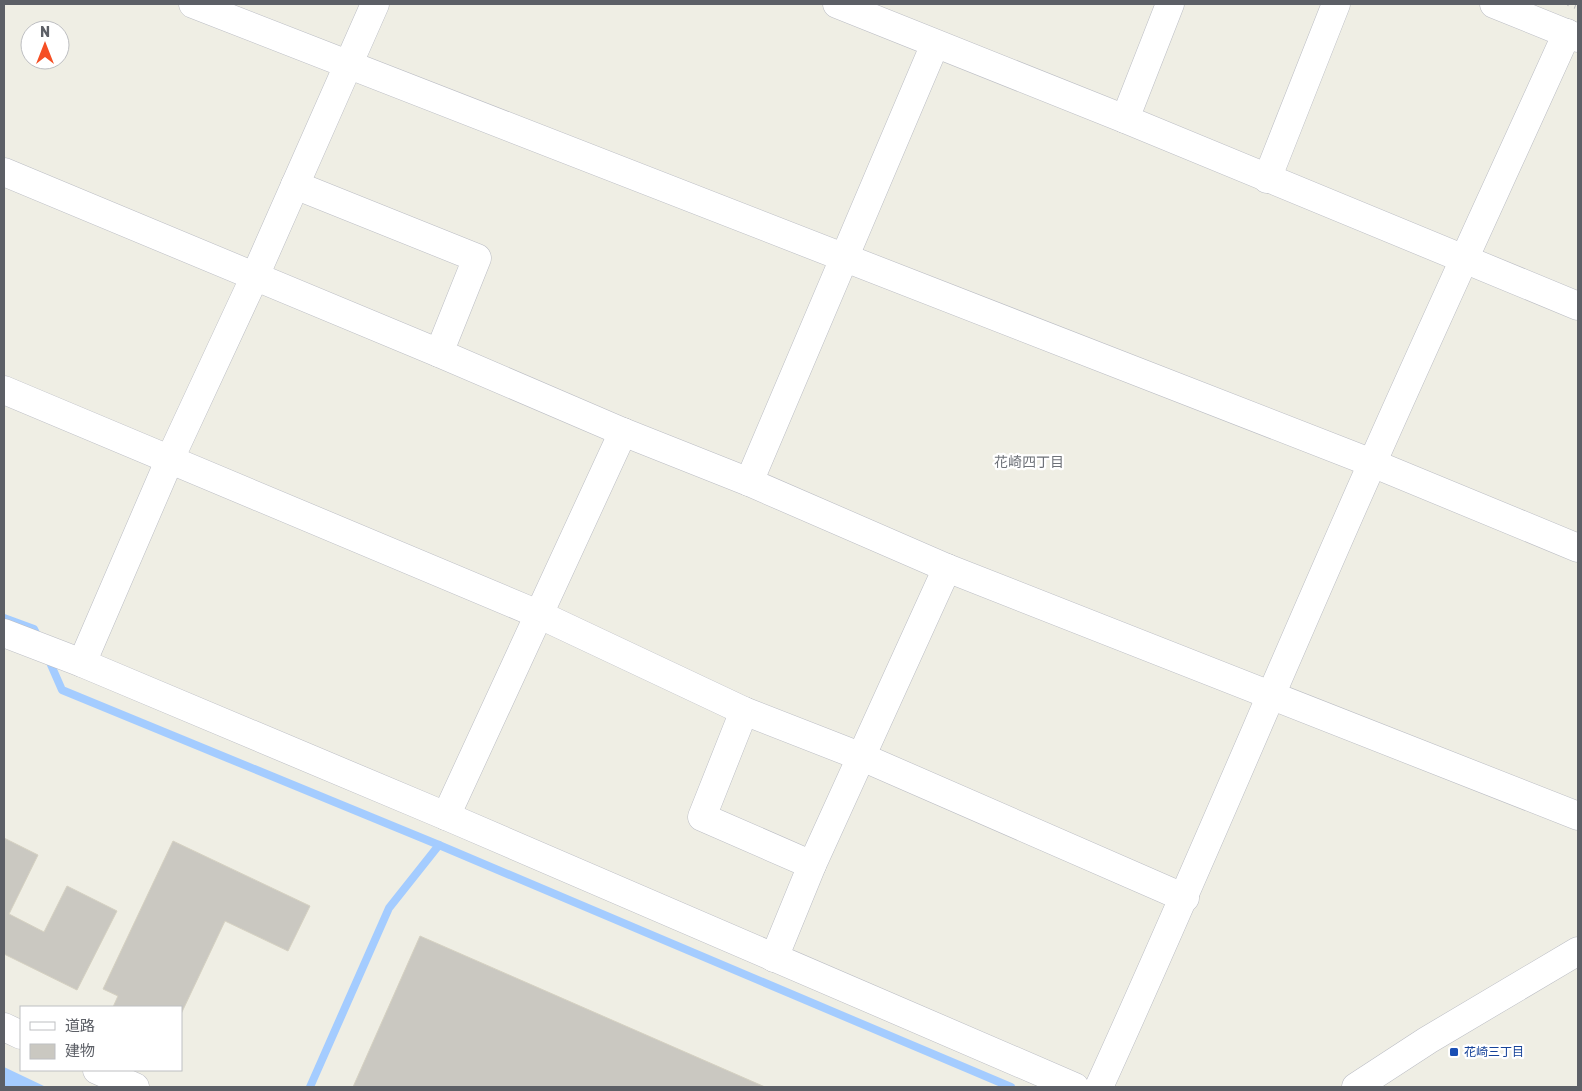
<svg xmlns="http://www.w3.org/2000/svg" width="1582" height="1091" viewBox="0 0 1582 1091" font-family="Rubik,'Noto Sans JP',sans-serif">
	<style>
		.water { fill: #a4ccff }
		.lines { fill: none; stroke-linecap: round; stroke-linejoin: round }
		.stream { stroke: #a4ccff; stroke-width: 8 }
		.building { fill: #cac8c1; stroke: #d5d1c2 }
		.minor-casing { stroke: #bbbdc4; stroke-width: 29 }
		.tertiary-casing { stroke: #bbbdc4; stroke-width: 29 }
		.minor { stroke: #fff; stroke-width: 28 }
		.tertiary { stroke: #fff; stroke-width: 28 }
		.rail { stroke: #b7b8b9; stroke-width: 4; stroke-dasharray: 1 6; stroke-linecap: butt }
		.transit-dot { fill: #1a4fb4; stroke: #fff; stroke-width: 2 }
		.labels { text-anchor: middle; stroke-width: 4.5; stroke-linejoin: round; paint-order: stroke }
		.transit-label { font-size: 12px; fill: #164399; stroke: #fff; text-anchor: start }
		.neighbourhood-label { font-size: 14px; fill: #6d7178; stroke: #fff }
	</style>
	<rect width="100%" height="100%" fill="#efeee4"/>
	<!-- water -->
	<path class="water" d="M4,1067L46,1087H4Z"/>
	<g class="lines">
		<!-- stream -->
		<g class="stream">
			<path d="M4,618L34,629L39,639"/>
			<path d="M48,658L62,690L439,845L1011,1087"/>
			<path d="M310,1087L389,908L439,845"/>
		</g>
	</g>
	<!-- building -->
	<g class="building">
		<path d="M4,838L38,855L9,914L44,932L67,886L117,911L77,990L4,954Z"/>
		<path d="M173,841L310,906L288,951L225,921L181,1014V1007H113L118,996L103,989Z"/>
		<path d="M420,936L765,1087H353Z"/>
	</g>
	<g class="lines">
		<!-- minor casing -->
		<g class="minor-casing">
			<g id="minor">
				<path d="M837,4L1125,119L1578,306"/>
				<path d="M1494,4L1578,38"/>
				<path d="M1125,119L1170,4"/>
				<path d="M4,172L439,353L623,432L749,482L947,568L1578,816"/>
				<path d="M1267,179L1336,4"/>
				<path d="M295,185L477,258L439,353"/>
				<path d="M4,390L538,614L744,711L862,757L1185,898"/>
				<path d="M749,482L935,44"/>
				<path d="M4,633L82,663L446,816L1075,1087"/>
				<path d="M82,663L169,461L255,276L375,4"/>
				<path d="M744,711L702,817L812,865"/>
				<path d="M446,816L623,432"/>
				<path d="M774,958L812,865L947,568"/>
				<path d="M1099,1087C1193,881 1279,673 1371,466C1435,321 1502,177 1567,33"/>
			</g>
		</g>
		<!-- tertiary casing -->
		<g class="tertiary-casing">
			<g id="tertiary">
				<path d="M193,4L1372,463L1578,548"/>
				<path d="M4,1027L21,1035"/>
				<path d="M97,1070L135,1087"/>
				<path d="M1356,1087L1428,1040L1578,951"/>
			</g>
		</g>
		<!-- minor -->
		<use href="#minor" class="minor"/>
		<!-- tertiary -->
		<use href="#tertiary" class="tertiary"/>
		<!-- rail -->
		<path class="rail" d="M1568,4L1578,8"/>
	</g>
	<!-- markers -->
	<rect class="transit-dot" x="1449" y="1047" width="10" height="10" rx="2.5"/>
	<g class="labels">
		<!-- transit labels -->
		<g class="transit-label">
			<text x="1464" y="1056">花崎三丁目</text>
		</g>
		<!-- neighbourhood labels -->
		<g class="neighbourhood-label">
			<text x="1029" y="467">花崎四丁目</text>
		</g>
	</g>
	<!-- border -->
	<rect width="1582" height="1091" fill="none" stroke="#5c5f66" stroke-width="10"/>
	<!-- legend -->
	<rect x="20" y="1006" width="162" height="65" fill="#ffffff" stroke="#bebfc2"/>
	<rect x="30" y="1022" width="25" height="8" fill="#ffffff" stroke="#bebfc2"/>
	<text x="65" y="1031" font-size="15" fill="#5c5f66">道路</text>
	<rect x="30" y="1044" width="25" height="15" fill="#cac8c1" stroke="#bebfc2"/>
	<text x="65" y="1056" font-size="15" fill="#5c5f66">建物</text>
	<!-- north arrow -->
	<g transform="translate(45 45)"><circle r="24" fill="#ffffff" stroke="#bebfc2"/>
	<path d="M0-4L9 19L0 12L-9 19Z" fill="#f54f24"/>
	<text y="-8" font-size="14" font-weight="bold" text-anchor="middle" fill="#5c5f66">N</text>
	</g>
</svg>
